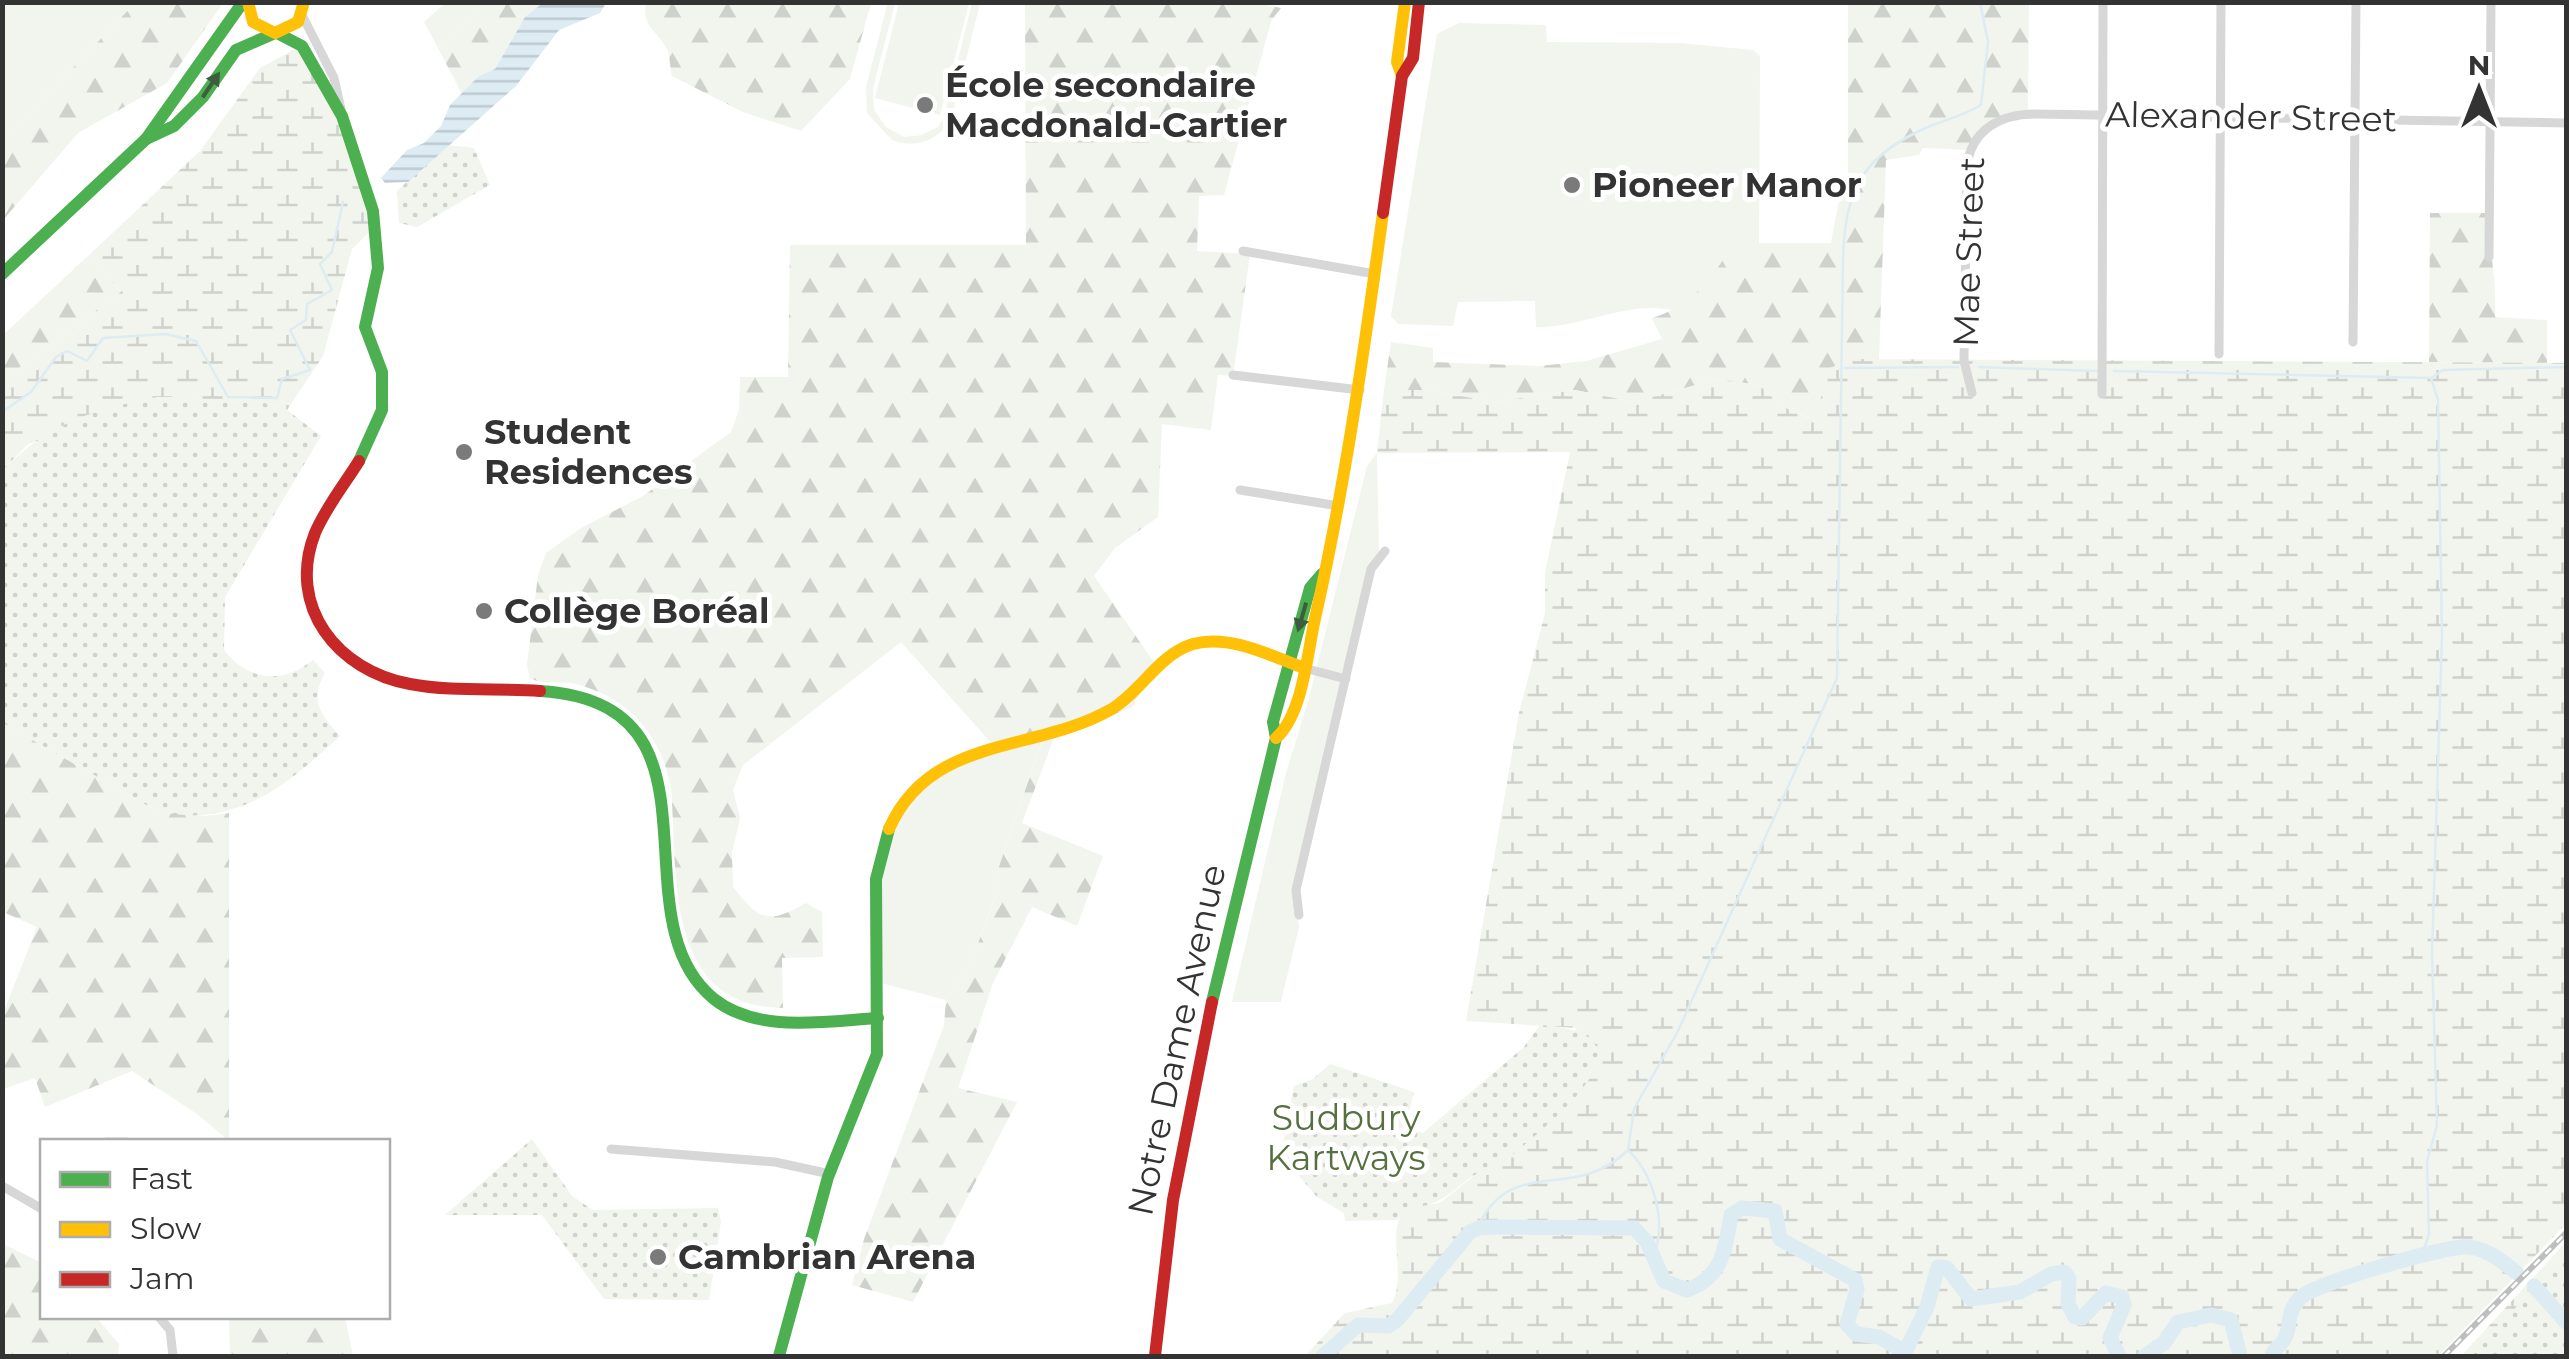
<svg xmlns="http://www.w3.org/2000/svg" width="2569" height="1359" viewBox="0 0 2569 1359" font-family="Montserrat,sans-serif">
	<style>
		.grass { fill: #f1f5ed }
		.forest { fill: url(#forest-firs) }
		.wetland { fill: url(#wetland-marsh) }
		.park { fill: url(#park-dots) }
		.water { fill: url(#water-rules) }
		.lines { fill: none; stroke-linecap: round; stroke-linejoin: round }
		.stream { stroke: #ddebf3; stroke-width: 2.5 }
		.river { stroke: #ddebf3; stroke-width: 15 }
		.street { stroke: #d7d7d7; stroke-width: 9 }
		.fast { stroke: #4caf50; stroke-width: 12 }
		.slow { stroke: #ffc107; stroke-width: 12 }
		.jam { stroke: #c62828; stroke-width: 12 }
		.rail-casing { stroke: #bebebe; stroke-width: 6 }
		.rail { stroke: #fff; stroke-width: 2.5; stroke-dasharray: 8; stroke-linecap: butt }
		.oneway { fill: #3c5e3d }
		.poi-dot { fill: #7a7a7a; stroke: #fff; stroke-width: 4 }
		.labels { text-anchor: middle; stroke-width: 10; stroke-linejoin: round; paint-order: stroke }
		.poi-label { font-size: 35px; font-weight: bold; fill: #333; stroke: #fff; text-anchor: start }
		.street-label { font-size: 35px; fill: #333; stroke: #fff }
		.park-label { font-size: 35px; fill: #56703f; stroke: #fff }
	</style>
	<defs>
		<pattern id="forest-firs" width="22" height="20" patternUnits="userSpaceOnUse" patternTransform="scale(2.5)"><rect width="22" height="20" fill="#f1f5ed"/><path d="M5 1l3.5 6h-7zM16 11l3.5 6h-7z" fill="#cfd2cc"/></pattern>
		<pattern id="wetland-marsh" width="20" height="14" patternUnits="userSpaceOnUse" patternTransform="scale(2.5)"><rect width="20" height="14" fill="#f1f5ed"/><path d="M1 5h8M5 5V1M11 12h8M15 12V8" fill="none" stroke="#cfd2cc"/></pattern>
		<pattern id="park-dots" width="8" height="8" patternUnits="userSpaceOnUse" patternTransform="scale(2.5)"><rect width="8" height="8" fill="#f1f5ed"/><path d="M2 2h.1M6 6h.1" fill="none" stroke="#cfd2cc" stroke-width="1.8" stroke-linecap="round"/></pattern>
		<pattern id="water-rules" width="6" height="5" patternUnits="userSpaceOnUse" patternTransform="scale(2.5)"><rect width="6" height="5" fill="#ddebf3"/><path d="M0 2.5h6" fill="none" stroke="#becad1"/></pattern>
	</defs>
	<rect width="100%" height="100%" fill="#fff"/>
	<!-- grass -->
	<g class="grass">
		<path d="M888,2L895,3L873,88L874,110L886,127L904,137L921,135L938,127L944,117L972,3H980L951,120C937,141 916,149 892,140L867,113L866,87Z"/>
		<path d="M3,3H135L3,141Z"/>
		<path d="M445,3H487L439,50L424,22Z"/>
		<path d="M899,3H969L940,115L875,98Z"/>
		<path d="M1459,23L1546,25L1547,42L1679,43L1753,50L1760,56L1759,244H1734L1704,289L1676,311C1629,299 1584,328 1536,327L1535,301L1458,302L1453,326L1398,324L1391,316L1437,34Z"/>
		<path d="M1377,453L1379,556L1371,569L1295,890L1299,927L1281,1002H1232L1286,773L1309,698L1367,466Z"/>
		<path d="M1043,737L993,884L996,894L968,970L946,1000L877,982L874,885L901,806L953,761Z"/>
	</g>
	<!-- forest -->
	<g class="forest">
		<path d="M1253,2L1281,8L1271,21L1224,195L1199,196L1197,251L1250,254L1233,376L1218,375L1211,430L1162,424L1158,517L1115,548L1094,576L1158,668L1141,688L1133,707L1054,738L1022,823L1103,856L1077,926L1032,907L993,983L958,1088L1017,1102L913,1302L852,1285L864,1239L944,1025L946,1000L968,970L996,895L993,884L1043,738L995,747L901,642L743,765L733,790L740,818L732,853L733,887C760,922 769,924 806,903L822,912L823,957L782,958L783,1008C663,1007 678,874 671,788C661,735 630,698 576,684C561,680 544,686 530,678L527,665L538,575L546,553L581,528L643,496L731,432L739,410L740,377H788L790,245H1026L1025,3Z"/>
		<path d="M135,3H223L167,83L78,133L3,220V141Z"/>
		<path d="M487,3H544L525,17L495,69L479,76L462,94L439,50Z"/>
		<path d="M646,3V2L871,3L850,79L801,131L743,112L672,76C670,68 670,56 667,49C657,30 641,27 646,3Z"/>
		<path d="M1848,3H2029L2028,113L1996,120L1968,150L1923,148L1919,155L1886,160L1879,359H1852L1817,421L1781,406L1759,385L1718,379L1634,402L1575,390L1494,402L1427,390H1384L1391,342L1433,348V362L1539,366L1586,361L1662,339L1652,318C1694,305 1711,279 1734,243H1831L1842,185L1848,175Z"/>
		<path d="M2430,213H2489C2489,250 2497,281 2495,317L2547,320V363L2429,362Z"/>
		<path d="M89,255L121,292L3,380V335Z"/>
		<path d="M3,723L155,810L205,816L229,813V1141L197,1114L132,1071L45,1107L35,1078L3,1089L2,1016L37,927L3,912Z"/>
		<path d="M3,1244L42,1263V1316L96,1317L119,1344L118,1356H3Z"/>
		<path d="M229,1317H345L353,1356H230Z"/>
	</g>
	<!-- wetland -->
	<g class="wetland">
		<path d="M300,46L318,68L377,225L352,249L323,356L287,410L252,399L218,403L190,397L28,444L3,470V380L121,292L89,255L200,151L260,68Z"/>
		<path d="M1852,359L2566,363V1224L2438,1356H1305L1345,1313L1392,1303C1407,1274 1386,1236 1404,1208L1440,1203L1482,1169L1577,1028L1466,1021L1519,713L1545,613V573L1570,452L1377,453L1384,390H1427L1494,402L1575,390L1634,402L1718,379L1759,385L1781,406L1816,421L1827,369Z"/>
		<path d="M2566,1241V1356H2461L2554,1255Z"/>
	</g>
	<!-- park -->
	<g class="park">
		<path d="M448,145L474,148L490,185L417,227L399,223L397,191Z"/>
		<path d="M157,397H191L218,403L252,399L287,410L321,436L225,597L224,650C248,681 282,685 313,660L325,673C309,701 321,715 340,736C286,786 233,831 155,810L3,723V470C51,422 92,410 157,397Z"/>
		<path d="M1540,1025C1675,1034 1537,1132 1497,1168C1458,1171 1458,1207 1405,1208L1397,1220L1345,1221L1344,1213L1317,1197L1281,1155L1294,1086L1313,1079L1330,1064L1414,1092L1405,1127L1423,1133L1524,1047Z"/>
		<path d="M532,1139L572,1196L593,1210L718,1208L721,1221L709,1300L604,1299L542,1215H445Z"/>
		<path d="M2566,1252V1356H2472Z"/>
	</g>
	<!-- water -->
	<path class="water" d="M544,2L606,3L600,13L559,30L516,86L408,182L385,183L381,178L407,150L424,143L441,126L450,105L479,76L495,69L525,17Z"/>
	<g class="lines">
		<!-- stream -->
		<g class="stream">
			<path d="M1979,367L2096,371"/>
			<path d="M1845,368L1958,367"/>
			<path d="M2114,371L2431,378L2443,370L2566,367"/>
			<path d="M2,412L31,392L56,357L67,351L87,361L103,338L165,334L196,341L228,397L277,398L282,379L310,370L290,330L306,320L307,304L332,290L320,264L332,252L343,202"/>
			<path d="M1477,1229C1510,1153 1572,1204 1627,1151"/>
			<path d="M1653,1257C1668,1222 1653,1174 1628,1150L1634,1109L1678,1031L1837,678L1843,260C1845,188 1863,155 1930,126C1948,119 1965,115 1981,105L1988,42L1980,2"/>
			<path d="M2421,1258L2429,1234L2427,1162L2437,1125L2432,953L2442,635L2438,400L2431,378"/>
		</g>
		<!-- river -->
		<g class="river">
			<path d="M2534,1286L2566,1322"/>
			<path d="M1323,1356L1358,1325L1388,1326L1397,1320L1470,1232L1481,1227L1634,1228L1647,1242L1664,1281L1687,1290C1723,1277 1725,1249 1731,1215L1742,1208L1775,1211L1780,1239L1855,1280L1857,1290L1847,1324L1856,1334L1879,1337L1905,1352L1927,1307L1938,1267L1947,1268L1971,1299L2020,1292L2051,1274L2064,1272L2069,1278L2068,1304L2075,1317L2082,1318L2106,1293L2122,1297L2124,1305L2110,1338L2119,1356"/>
			<path d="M2145,1356L2164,1343L2178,1322L2211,1315L2231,1320L2240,1356"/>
			<path d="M2272,1356C2274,1348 2281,1346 2285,1338C2292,1322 2286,1311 2301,1297C2317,1283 2450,1244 2470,1247C2489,1250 2503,1262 2517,1273"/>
		</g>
		<!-- street -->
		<g class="street">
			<path d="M302,15L334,78L341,109"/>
			<path d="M1243,251L1375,274"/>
			<path d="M2489,257L2491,2"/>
			<path d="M2353,342L2356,2"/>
			<path d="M2219,354L2221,2"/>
			<path d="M1233,375L1360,390"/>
			<path d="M1972,393L1964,361L1967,167C1971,129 2001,114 2036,114L2566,123"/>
			<path d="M2102,394L2103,2"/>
			<path d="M1240,490L1339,506"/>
			<path d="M1304,668L1346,679"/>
			<path d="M1299,915L1296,890L1371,569L1385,551"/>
			<path d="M107,1142H126"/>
			<path d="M611,1149L775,1162L830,1174"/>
			<path d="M2,1186L42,1209"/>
			<path d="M158,1316L170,1330L173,1356"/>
		</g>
		<!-- fast -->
		<g class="fast">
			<path d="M277,33L302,46L342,116L373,211L378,268L365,327L382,372V410L359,461"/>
			<path d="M146,139L174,126L203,97L236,50L275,33"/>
			<path d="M2,274L146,139L243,2"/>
			<path d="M540,691C738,703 612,917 714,999C758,1034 826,1021 878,1018"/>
			<path d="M1212,1002L1276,738L1273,722L1310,588L1322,574"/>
			<path d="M779,1356L828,1177L877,1054L876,879L889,829"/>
		</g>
		<!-- slow -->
		<g class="slow">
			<path d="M248,2L253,22L275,33L298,22L304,2"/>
			<path d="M1402,76L1397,62L1405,2"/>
			<path d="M1276,738C1302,715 1307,657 1314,623C1345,487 1364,351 1383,213"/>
			<path d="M889,829C930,735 1034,753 1110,710C1140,693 1159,654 1193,644C1230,634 1271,656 1304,668"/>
		</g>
		<!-- jam -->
		<g class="jam">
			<path d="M1383,213L1402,76L1413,58L1419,2"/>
			<path d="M359,461C344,485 326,507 315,533C286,607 338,671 410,684C452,692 497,688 540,691"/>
			<path d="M1155,1356L1173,1200L1212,1002"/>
		</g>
		<!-- rail casing -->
		<g class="rail-casing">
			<path id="rail" d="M2444,1356L2566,1233"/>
		</g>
		<!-- rail -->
		<use href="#rail" class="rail"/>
	</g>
	<!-- one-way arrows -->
	<defs><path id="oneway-solid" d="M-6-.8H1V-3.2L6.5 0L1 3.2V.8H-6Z" transform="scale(2.5)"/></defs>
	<g class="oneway">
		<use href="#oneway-solid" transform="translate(211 85) rotate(-56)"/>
		<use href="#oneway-solid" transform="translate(1302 617) rotate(106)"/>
	</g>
	<!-- markers -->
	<g class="poi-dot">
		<circle cx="925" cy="105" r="10"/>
		<circle cx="1572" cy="185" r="10"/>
		<circle cx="464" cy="452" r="10"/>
		<circle cx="484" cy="611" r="10"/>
		<circle cx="658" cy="1257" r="10"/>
	</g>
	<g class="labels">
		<!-- poi labels -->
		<g class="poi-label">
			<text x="945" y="97">École secondaire<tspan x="945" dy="40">Macdonald-Cartier</tspan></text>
			<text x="1592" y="197">Pioneer Manor</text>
			<text x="484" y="444">Student<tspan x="484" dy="40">Residences</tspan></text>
			<text x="504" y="623">Collège Boréal</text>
			<text x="678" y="1269">Cambrian Arena</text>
		</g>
		<!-- street labels -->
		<g class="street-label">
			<text transform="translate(2251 117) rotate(1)" y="12">Alexander Street</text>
			<text transform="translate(1969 252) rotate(-88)" y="12">Mae Street</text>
			<text transform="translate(1177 1040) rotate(-78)" y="12">Notre Dame Avenue</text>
		</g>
		<!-- park labels -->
		<g class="park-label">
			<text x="1346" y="1130">Sudbury<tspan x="1346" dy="40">Kartways</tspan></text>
		</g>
	</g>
	<!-- border -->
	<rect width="2569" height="1359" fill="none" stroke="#333333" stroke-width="10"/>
	<!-- legend -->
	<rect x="40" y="1139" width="350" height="180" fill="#ffffff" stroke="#adadad" stroke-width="2.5"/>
	<rect x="60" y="1172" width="50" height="15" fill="#4caf50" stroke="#adadad" stroke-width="2.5"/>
	<text x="130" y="1189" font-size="30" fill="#333333">Fast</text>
	<rect x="60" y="1222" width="50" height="15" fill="#ffc107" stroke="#adadad" stroke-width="2.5"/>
	<text x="130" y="1239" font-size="30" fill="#333333">Slow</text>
	<rect x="60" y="1272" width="50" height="15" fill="#c62828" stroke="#adadad" stroke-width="2.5"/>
	<text x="130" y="1289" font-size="30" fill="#333333">Jam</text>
	<!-- north arrow -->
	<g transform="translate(2479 90)" stroke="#ffffff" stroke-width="8" paint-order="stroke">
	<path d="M0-8L18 38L0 25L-18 38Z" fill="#333333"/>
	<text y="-15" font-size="28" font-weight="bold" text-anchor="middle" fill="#333333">N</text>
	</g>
</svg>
